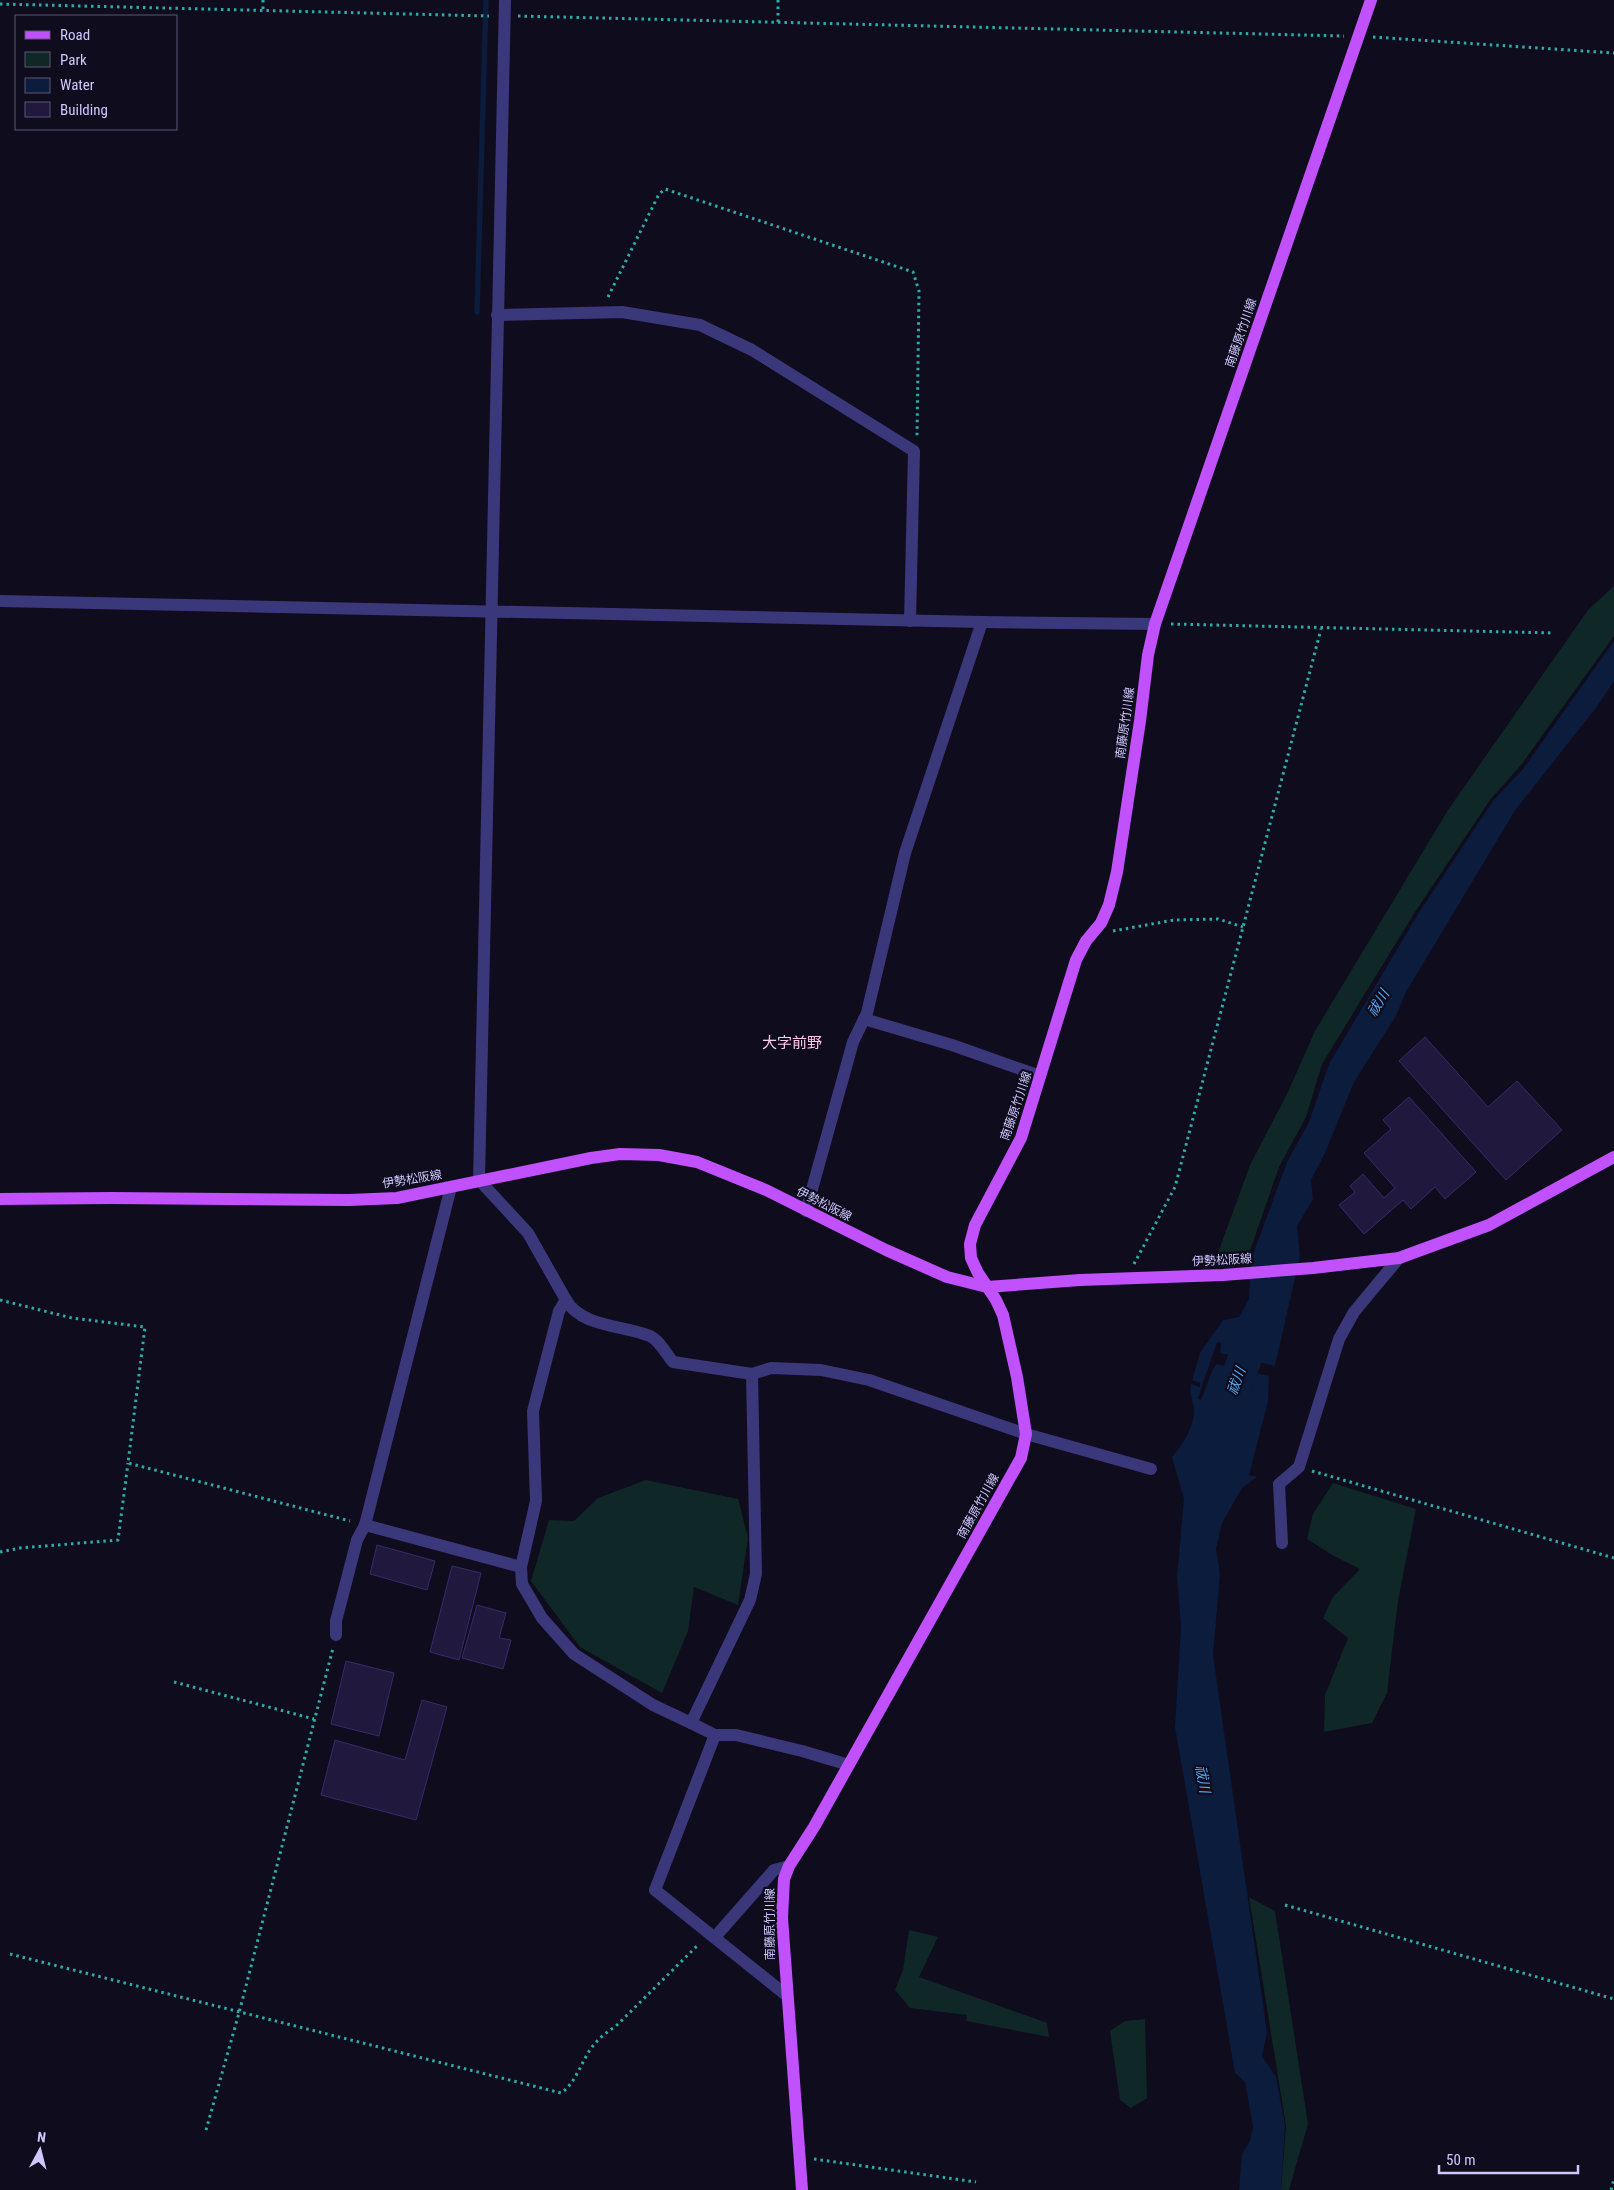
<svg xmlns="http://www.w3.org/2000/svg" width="1614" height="2190" viewBox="0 0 1614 2190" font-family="'Roboto Condensed','Noto Sans JP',sans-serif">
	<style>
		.green { fill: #0f2726 }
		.water { fill: #0b1c3c }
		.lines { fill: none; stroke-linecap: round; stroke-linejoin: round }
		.stream { stroke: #0b1c3c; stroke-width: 5.5 }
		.river { stroke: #0b1c3c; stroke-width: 34 }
		.building { fill: #20183d; stroke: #382a69 }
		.path { stroke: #2eada8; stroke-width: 3; stroke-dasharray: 2.5 4; stroke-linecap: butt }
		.minor { stroke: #3b377b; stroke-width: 12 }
		.major { stroke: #c150fd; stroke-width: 12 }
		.labels { text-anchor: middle; stroke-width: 4.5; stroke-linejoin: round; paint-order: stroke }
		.street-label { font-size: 12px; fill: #cfc8fe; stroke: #0f0c1d }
		.water-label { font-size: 14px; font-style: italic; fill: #57acfd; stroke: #0f0c1d }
		.quarter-label { font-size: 15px; fill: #fecaea; stroke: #0f0c1d }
	</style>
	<rect width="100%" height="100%" fill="#0f0c1d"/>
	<!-- green -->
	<g class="green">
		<path d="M1614,586V636L1521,765L1490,800L1415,912L1322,1064L1306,1117L1279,1167L1250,1251L1218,1253L1250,1165L1287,1094L1315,1031L1448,810L1588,610Z"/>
		<path d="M646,1480L738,1499L748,1538L738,1605L694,1587L688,1631L662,1693L580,1647L531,1581L549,1520L574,1521L598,1498Z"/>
		<path d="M1333,1483L1416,1509L1398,1601L1387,1693L1372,1723L1324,1732L1325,1695L1348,1638L1323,1618L1333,1597L1360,1569L1334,1556L1307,1539L1313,1514Z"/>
		<path d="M1249,1897L1275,1911L1308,2124L1289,2190H1281L1286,2126Z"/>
		<path d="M909,1930L938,1937L919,1977L1047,2023L1049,2037L966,2021L967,2015L910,2008L895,1990L903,1970Z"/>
		<path d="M1145,2019L1147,2098L1131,2108L1120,2100L1110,2031L1125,2021Z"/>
	</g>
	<!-- water -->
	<path class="water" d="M1614,641V681L1596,708L1516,809L1406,992L1396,1016L1354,1082L1325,1153L1311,1180L1313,1199L1297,1226L1300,1256L1275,1366L1220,1353L1221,1343L1217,1342L1198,1398L1201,1400L1212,1371L1216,1364L1269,1376L1268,1401L1249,1475L1257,1477L1242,1488L1222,1523L1216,1549L1220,1574L1213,1655L1267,2032L1262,2056L1276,2077L1285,2125L1281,2190H1239L1242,2154L1250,2141L1253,2127L1245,2082L1235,2073L1175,1727L1181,1628L1177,1577L1184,1499L1172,1457C1183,1444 1193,1429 1194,1411C1194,1402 1189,1397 1191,1384L1200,1387V1383L1192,1380L1200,1353L1223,1320L1239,1317L1249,1299L1251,1260L1287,1162L1309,1122L1329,1064L1418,914L1493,801L1523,769Z"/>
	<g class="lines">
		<!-- stream -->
		<path class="stream" d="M477,312L486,0"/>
		<!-- river -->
		<path class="river" d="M1225,1413L1260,1317"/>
	</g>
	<!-- building -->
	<g class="building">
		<path d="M1425,1037L1488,1107L1517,1081L1562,1130L1506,1180L1399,1061Z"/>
		<path d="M1409,1097L1476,1172L1445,1199L1435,1187L1411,1209L1403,1200L1364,1234L1339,1205L1355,1192L1350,1186L1363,1174L1384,1198L1395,1188L1364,1153L1391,1129L1383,1120Z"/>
		<path d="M377,1545L435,1561L427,1590L370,1574Z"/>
		<path d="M452,1566L481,1573L459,1660L430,1652Z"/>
		<path d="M477,1605L506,1613L499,1638L511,1640L503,1669L462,1658Z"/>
		<path d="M346,1661L394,1673L379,1736L331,1724Z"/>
		<path d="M422,1700L447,1707L416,1820L321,1795L335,1740L405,1760Z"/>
	</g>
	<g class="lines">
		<!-- path -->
		<g class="path">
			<path d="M263,0V11"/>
			<path d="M0,4L489,16"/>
			<path d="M518,16L1344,36"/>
			<path d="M778,22V0"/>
			<path d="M1373,37L1614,53"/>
			<path d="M608,297L659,194L665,189L913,272L919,291L917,436"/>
			<path d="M1171,624L1554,633"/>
			<path d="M1113,931L1174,920L1218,919L1243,927"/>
			<path d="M1134,1264L1175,1187L1321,629"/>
			<path d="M0,1300L72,1318L145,1327L128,1463L350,1521"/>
			<path d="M1312,1471L1614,1558"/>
			<path d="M0,1552L20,1548L118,1540L128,1463"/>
			<path d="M174,1682L314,1719"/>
			<path d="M1285,1905L1614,1999"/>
			<path d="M10,1954L561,2093C576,2083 581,2062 592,2047C599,2038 607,2032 616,2026L699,1944"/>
			<path d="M206,2130L239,2013L333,1648"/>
			<path d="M814,2159L976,2182"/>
			<path d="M1611,2190L1614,2179"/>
		</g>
		<!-- minor -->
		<g class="minor">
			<path d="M505,0L479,1180L528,1233L566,1300L559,1311L533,1411L536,1501L521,1567L522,1584L542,1618L574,1654L653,1705L691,1723L715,1735H736L802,1751L849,1765"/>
			<path d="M497,315L622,312L700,325L752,350L914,451L910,621"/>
			<path d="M0,601L982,622L1155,624"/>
			<path d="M864,1019L952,1045L1040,1076"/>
			<path d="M806,1211L853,1042L867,1013L905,853L982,622"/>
			<path d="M566,1300C581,1327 623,1325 650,1336C659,1340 667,1355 673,1362L752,1374L771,1368L821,1370L869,1380L1026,1434L1151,1469"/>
			<path d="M365,1525L521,1567"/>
			<path d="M1282,1543L1279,1484L1299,1467L1339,1339L1354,1312L1399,1258"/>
			<path d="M336,1635V1621L357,1540L365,1525L451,1187"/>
			<path d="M691,1723L750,1600L756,1574L752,1374"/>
			<path d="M715,1735L655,1890L786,1995"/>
			<path d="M715,1937L774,1870L789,1866"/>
		</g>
		<!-- major -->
		<g class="major">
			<path d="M0,1199L111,1198L349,1200L397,1198L591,1158L620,1154L659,1155L697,1162L766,1190L886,1250L947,1277L987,1287L1080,1280L1223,1275L1313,1268L1399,1258L1489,1225L1614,1157"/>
			<path d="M802,2190L782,1918L784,1879L789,1866L814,1827L1021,1458L1026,1434L1017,1377L1003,1315L996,1300L978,1273L971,1258L970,1244L975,1225L1021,1138L1076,960L1086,941L1101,923L1109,905L1117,872L1140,721L1148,655L1155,624L1371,0"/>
		</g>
	</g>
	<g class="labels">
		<!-- street labels -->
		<g class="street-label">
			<text transform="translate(1241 333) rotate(-71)" y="4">南藤原竹川線</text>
			<text transform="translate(1125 723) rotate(-82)" y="4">南藤原竹川線</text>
			<text transform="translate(1016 1106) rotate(-71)" y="4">南藤原竹川線</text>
			<text transform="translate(412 1179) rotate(-9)" y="4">伊勢松阪線</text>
			<text transform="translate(824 1204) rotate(27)" y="4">伊勢松阪線</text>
			<text transform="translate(1222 1260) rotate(-3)" y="4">伊勢松阪線</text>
			<text transform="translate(978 1506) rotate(-61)" y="4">南藤原竹川線</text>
			<text transform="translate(770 1924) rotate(-90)" y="4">南藤原竹川線</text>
		</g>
		<!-- water labels -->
		<g class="water-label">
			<text transform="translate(1378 1003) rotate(-59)" y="5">祓川</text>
			<text transform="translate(1236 1381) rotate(-70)" y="5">祓川</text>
			<text transform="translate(1203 1779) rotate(79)" y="5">祓川</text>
		</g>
		<!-- quarter labels -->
		<g class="quarter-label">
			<text x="792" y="1048">大字前野</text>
		</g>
	</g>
	<!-- legend -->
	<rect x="15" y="15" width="162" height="115" fill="#0f0c1d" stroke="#5c5777"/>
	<rect x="25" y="31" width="25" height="8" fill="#c150fd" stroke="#5c5777"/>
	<text x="60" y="40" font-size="15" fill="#cfc8fe">Road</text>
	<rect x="25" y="52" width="25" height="15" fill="#0f2726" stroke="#5c5777"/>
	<text x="60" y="65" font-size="15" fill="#cfc8fe">Park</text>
	<rect x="25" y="78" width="25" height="15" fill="#0b1c3c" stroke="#5c5777"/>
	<text x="60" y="90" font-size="15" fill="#cfc8fe">Water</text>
	<rect x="25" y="102" width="25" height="15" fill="#20183d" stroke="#5c5777"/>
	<text x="60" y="115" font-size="15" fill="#cfc8fe">Building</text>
	<!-- north arrow -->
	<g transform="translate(40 2150) rotate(7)" stroke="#0f0c1d" stroke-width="4" paint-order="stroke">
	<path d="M0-4L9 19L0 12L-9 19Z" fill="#cfc8fe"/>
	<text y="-8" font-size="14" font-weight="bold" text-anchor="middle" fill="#cfc8fe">N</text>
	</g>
	<!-- scale -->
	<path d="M1439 2165v8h139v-8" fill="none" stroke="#cfc8fe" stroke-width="2.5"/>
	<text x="1446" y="2165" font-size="15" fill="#cfc8fe" stroke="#0f0c1d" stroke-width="4" paint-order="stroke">50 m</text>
</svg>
